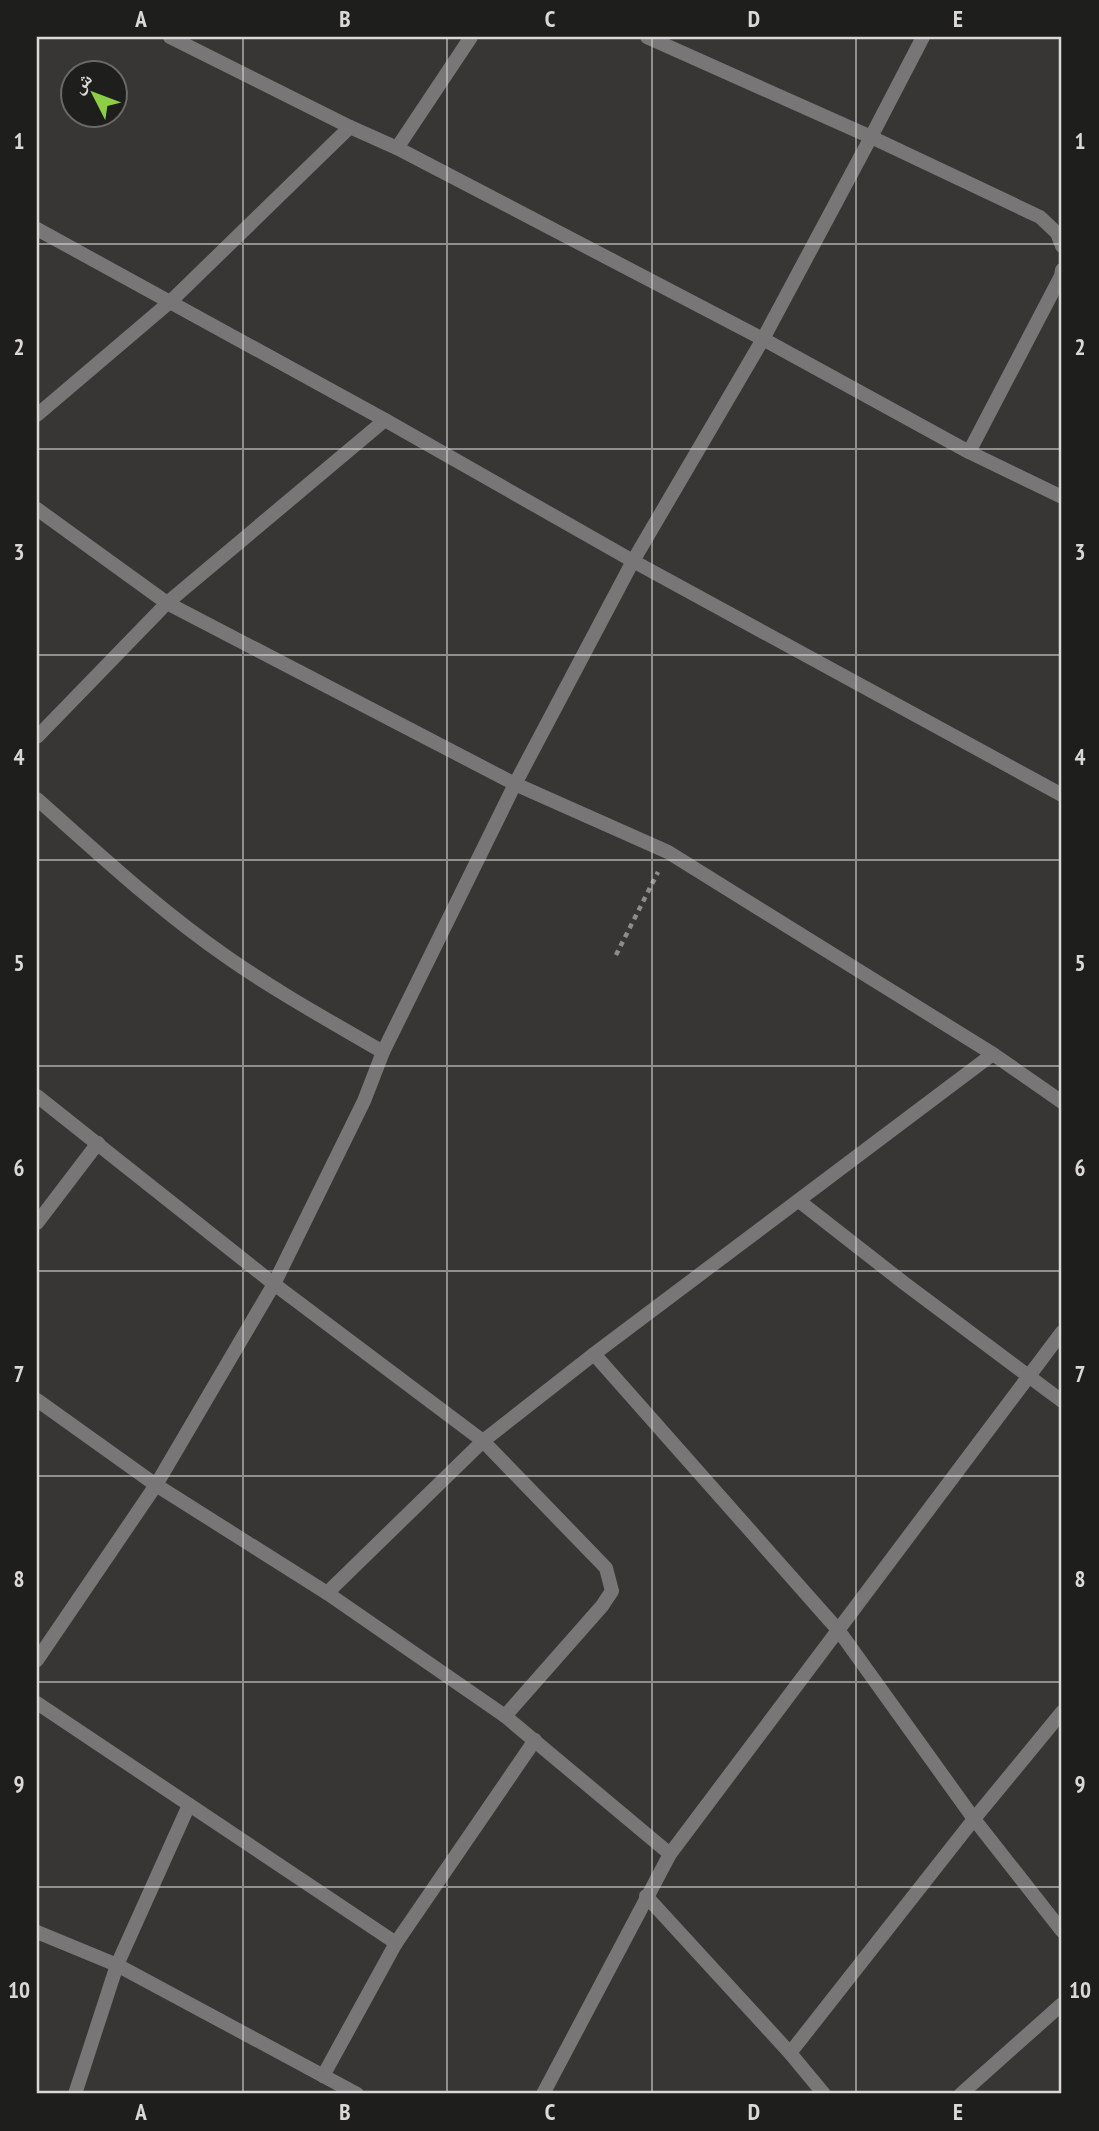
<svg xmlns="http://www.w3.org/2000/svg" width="1099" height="2131" viewBox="0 0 1099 2131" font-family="'PT Sans Narrow','Noto Naskh Arabic',sans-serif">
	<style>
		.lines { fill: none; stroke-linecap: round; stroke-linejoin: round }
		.path { stroke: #8e8c8b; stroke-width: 4.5; stroke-dasharray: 5 5; stroke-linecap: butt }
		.street { stroke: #787676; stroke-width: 14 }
		.grid { fill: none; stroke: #dad9d8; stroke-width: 2; stroke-opacity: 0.55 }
		.neatline { fill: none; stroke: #dad9d8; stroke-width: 2.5 }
		.grid-label { font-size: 23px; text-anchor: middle; font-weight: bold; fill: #dad9d8 }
	</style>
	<rect width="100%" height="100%" fill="#383634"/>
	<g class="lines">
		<!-- path -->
		<path class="path" d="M616,955L658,872"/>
		<!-- street -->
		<g class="street">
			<path d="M170,37L350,127L397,148L763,339L969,452L1062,497"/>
			<path d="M647,37L871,137L1040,217L1057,233L1062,246"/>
			<path d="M397,148L471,37"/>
			<path d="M37,229L385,420L633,561L1062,795"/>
			<path d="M37,415L171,301L350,127"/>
			<path d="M969,452L1061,276L1062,270"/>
			<path d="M37,509L167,603L515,784L668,852L993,1054L1062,1102"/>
			<path d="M37,737L167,603L385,420"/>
			<path d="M37,799C98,853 159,910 227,957C277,992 330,1021 383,1052"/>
			<path d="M37,1096L274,1284L483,1441L606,1568L612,1591L602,1606L505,1716"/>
			<path d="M799,1201L904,1283L1062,1401"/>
			<path d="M37,1223L98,1143"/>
			<path d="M594,1354L839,1631L974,1819L1062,1931"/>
			<path d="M37,1400L156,1485L327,1593L505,1716L670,1854"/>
			<path d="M327,1593L483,1441L594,1354L993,1054"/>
			<path d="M37,1660L156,1485L274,1284L364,1101L383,1052L515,784L633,561L763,339L871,137L923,37"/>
			<path d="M37,1703L396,1943"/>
			<path d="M646,1896L790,2053L974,1819L1062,1712"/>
			<path d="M37,1932L117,1965L357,2094"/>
			<path d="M790,2053L824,2094"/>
			<path d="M323,2076L396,1943L535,1740"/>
			<path d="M75,2094L117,1965L189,1805"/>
			<path d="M543,2094L670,1854L1062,1332"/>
			<path d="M961,2094L1062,2004"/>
		</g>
	</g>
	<!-- grid -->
	<path class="grid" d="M243,37V2094M447,37V2094M652,37V2094M856,37V2094M37,244H1062M37,449H1062M37,655H1062M37,860H1062M37,1066H1062M37,1271H1062M37,1476H1062M37,1682H1062M37,1887H1062"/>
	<!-- border -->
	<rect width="1099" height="2131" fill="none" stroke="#1e1e1d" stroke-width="77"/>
	<!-- north arrow -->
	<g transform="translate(94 94) rotate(312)"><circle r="33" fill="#1e1e1d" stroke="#696968" stroke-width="2"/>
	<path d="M0-5L12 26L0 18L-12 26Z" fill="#8cce45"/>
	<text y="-10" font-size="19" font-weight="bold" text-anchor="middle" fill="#dad9d8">ش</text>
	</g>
	<rect x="38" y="38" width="1022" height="2054" class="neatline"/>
	<g class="grid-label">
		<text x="141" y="27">A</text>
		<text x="345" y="27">B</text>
		<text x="550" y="27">C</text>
		<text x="754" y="27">D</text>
		<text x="958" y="27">E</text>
		<text x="19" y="149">1</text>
		<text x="1080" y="149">1</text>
		<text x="19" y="355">2</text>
		<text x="1080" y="355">2</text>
		<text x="19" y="560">3</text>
		<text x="1080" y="560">3</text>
		<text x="19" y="765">4</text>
		<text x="1080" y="765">4</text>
		<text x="19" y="971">5</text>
		<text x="1080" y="971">5</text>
		<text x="19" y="1176">6</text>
		<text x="1080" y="1176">6</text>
		<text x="19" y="1382">7</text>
		<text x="1080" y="1382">7</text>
		<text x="19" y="1587">8</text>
		<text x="1080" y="1587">8</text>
		<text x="19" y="1792">9</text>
		<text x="1080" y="1792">9</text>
		<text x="19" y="1998">10</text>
		<text x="1080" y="1998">10</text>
		<text x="141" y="2120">A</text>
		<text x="345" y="2120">B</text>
		<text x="550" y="2120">C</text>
		<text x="754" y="2120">D</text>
		<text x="958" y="2120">E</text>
	</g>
</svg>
